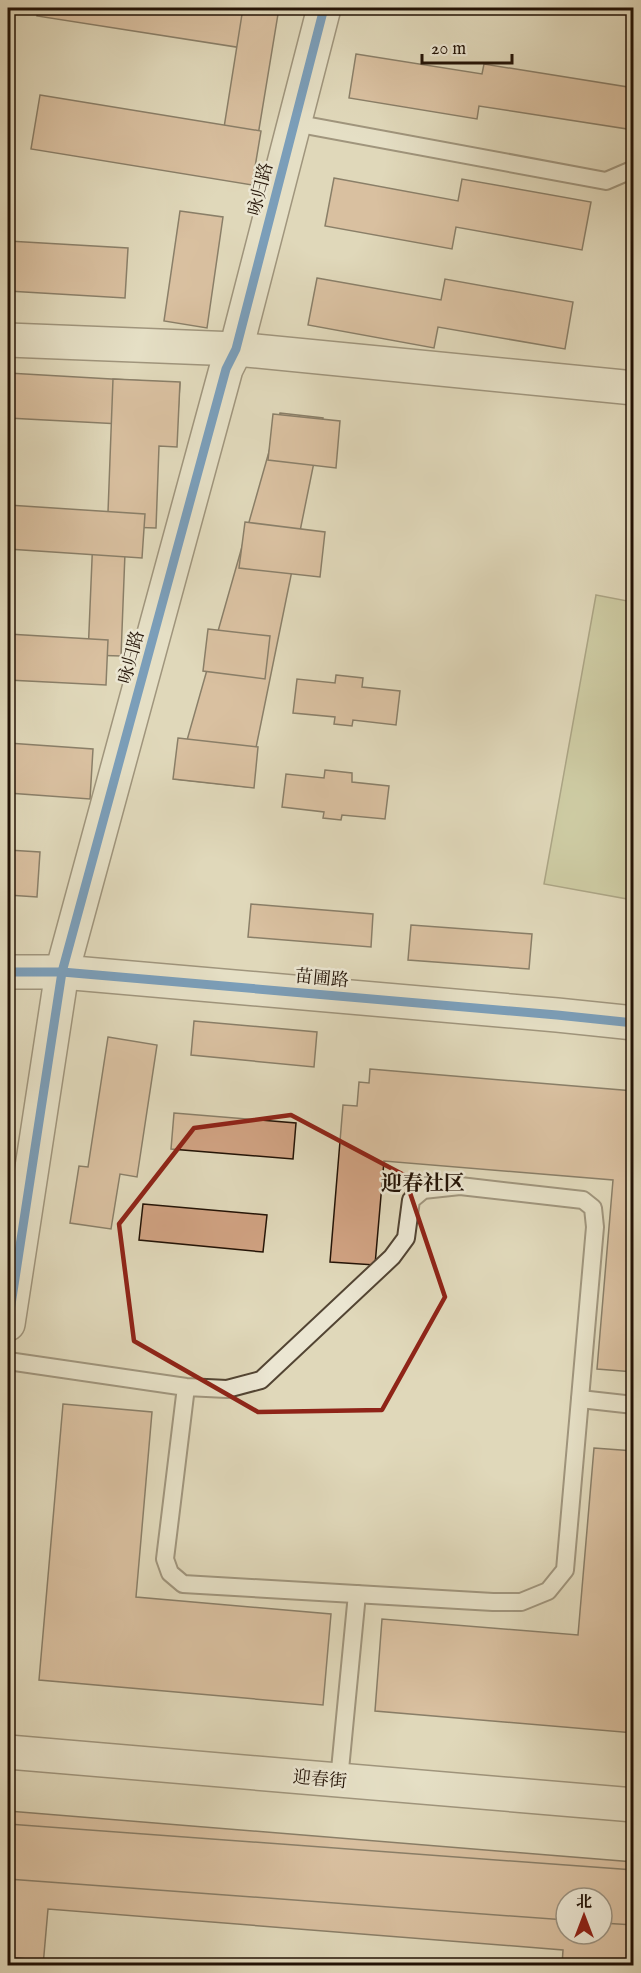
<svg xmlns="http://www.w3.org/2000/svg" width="641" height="1973" viewBox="0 0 641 1973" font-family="'IM FELL English','Noto Serif SC',serif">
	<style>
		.green { fill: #b8bd8b; stroke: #6e6848; stroke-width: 1.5 }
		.building { fill: #d0a282; stroke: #231306; stroke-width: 1.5; fill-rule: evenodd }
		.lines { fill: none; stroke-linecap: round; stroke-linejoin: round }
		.service-casing { stroke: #524433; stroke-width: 20 }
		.minor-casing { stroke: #524433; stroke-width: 36 }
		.service { stroke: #ebe6d2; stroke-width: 16 }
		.minor { stroke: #ebe6d2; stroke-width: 33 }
		.cycleway-casing { stroke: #ebe6d2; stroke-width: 13 }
		.cycleway { stroke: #0057b8; stroke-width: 9 }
		.marked { fill: none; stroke: #8f2418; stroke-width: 4.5; stroke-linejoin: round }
		.labels { text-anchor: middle; stroke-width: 5; stroke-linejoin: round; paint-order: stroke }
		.street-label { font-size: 18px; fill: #231306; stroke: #ebe6d2 }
		.quarter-label { font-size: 21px; font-weight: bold; fill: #231306; stroke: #ebe6d2 }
	</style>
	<rect width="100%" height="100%" fill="#e0d8ba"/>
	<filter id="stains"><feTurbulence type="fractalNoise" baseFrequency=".00333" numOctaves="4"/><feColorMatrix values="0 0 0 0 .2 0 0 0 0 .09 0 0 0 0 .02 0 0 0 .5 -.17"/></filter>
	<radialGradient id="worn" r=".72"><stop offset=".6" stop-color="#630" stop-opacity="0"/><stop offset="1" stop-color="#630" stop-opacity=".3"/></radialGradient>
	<!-- green -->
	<path class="green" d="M596,595L633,602V900L544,884Z"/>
	<!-- building -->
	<g class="building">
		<path d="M39,8H276L268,52L37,16Z"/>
		<path d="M243,8H279L250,184L216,178Z"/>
		<path d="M604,8H634V12Z"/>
		<path d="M356,54L482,74L484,64L634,88V130L479,106L477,119L349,98Z"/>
		<path d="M40,95L261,131L252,185L31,149Z"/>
		<path d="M334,178L458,201L462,179L591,202L582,250L456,227L452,249L325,226Z"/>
		<path d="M180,211L223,217L207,328L164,321Z"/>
		<path d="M8,241L128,248L125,298L8,291Z"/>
		<path d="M317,278L441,300L445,279L573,302L565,349L438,327L434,348L308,325Z"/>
		<path d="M8,373L180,383L177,427L8,418Z"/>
		<path d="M113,379L180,382L177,447L159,446L156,528L126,527L121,656L88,655L94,512H108Z"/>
		<path d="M280,413L323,418L248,787L176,779Z"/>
		<path d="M273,414L340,421L336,468L268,460Z"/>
		<path d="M8,505L145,514L142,558L8,549Z"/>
		<path d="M245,522L325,532L320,577L239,568Z"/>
		<path d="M208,629L270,636L265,679L203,671Z"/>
		<path d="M8,634L108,640L106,685L8,680Z"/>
		<path d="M336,675L363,678L362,687L400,691L396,725L353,720L352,726L334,724L335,717L293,713L297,679L335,683Z"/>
		<path d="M178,738L258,747L254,788L173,779Z"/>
		<path d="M8,743L93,749L90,799L8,793Z"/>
		<path d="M325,770L352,773V782L389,786L385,819L342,815L341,820L323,818L324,812L282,807L286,774L324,778Z"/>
		<path d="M8,850L40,852L37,897L8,895Z"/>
		<path d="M251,904L373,914L371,947L248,937Z"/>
		<path d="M411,925L532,934L529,969L408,960Z"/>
		<path d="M194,1021L317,1032L314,1067L191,1055Z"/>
		<path d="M108,1037L157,1045L137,1177L120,1174L111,1229L70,1223L79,1166L88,1167Z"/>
		<path d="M8,1039L14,1040L10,1107L8,1106Z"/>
		<path d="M370,1069L634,1091V1372L597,1369L613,1180L384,1161L375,1265L330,1262L343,1105L357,1106L359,1082L369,1083Z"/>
		<path d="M174,1113L296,1123L293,1159L171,1149Z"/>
		<path d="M143,1204L267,1215L263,1252L139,1240Z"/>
		<path d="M63,1404L152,1412L136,1597L331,1614L323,1705L39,1680Z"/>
		<path d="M594,1448L634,1451V1733L375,1711L382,1619L578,1635Z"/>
		<path d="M8,1811L634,1862V1966H562L563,1950L48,1909L43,1966H8ZM566,1898H602V1934H566Z"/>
		<path d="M8,1824L634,1870V1925L602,1923V1898H566V1920L8,1879Z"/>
		<path d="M8,1957L47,1961V1966H8Z"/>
	</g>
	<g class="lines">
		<!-- service casing -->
		<g class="service-casing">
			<g id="service">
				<path d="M294,123L606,181L634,169"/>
				<path d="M8,1361L186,1387L227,1389L261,1380L392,1257L406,1238L411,1200L423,1190L460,1186L583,1200L593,1208L595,1227L565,1570L548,1591L521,1602H493L183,1584L170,1573L165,1559L186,1387"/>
				<path d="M580,1399L634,1405"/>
				<path d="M339,1780L357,1594"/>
			</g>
		</g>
		<!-- minor casing -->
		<g class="minor-casing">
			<g id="minor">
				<path d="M8,340L236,349L634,388"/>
				<path d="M8,972H62L557,1015L634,1023"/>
				<path d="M8,1324L62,972L226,369L236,349L324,8"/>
				<path d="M8,1752L634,1805"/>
			</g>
		</g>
		<!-- service -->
		<use href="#service" class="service"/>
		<!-- minor -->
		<use href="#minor" class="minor"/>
		<!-- cycleway casing -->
		<g class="cycleway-casing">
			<g id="cycleway">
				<path d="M8,972H62L557,1015L634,1023"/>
				<path d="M8,1324L62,972L226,369L236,349L324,8"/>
			</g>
		</g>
		<!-- cycleway -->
		<use href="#cycleway" class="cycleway"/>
	</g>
	<!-- marked area -->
	<path d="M0 0H641V1973H0ZM291,1115L404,1175L445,1297L382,1410L258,1412L134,1341L119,1224L194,1128Z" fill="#e0d8ba" fill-opacity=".55" fill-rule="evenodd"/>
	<path class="marked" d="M291,1115L404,1175L445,1297L382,1410L258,1412L134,1341L119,1224L194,1128Z"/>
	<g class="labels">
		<!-- street labels -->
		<g class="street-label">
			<text transform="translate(260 189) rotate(-76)" y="6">咏归路</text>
			<text transform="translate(131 657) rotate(-75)" y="6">咏归路</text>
			<text transform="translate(322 978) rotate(5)" y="6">苗圃路</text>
			<text transform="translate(320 1779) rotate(5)" y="6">迎春街</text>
		</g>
		<!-- quarter labels -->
		<g class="quarter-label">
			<text x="423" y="1190">迎春社区</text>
		</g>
	</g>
	<!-- margin -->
	<rect width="641" height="1973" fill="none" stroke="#e0d8ba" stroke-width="30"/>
	<rect x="9" y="9" width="623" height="1955" fill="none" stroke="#231306" stroke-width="3"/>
	<rect x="15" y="15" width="611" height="1943" fill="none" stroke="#231306" stroke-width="1.5"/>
	<!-- north arrow -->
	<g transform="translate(584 1916)"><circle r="28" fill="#ebe6d2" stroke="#9b9280" stroke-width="1.5"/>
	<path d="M0-4.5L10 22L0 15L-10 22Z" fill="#8f2418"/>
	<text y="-9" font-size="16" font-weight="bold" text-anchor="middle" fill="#231306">北</text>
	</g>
	<!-- scale -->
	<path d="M422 54v9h90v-9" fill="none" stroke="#231306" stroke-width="3"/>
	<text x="431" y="54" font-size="18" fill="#231306" stroke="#ebe6d2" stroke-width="4.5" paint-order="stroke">20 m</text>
	<rect width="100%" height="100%" filter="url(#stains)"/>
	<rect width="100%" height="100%" fill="url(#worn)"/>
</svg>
